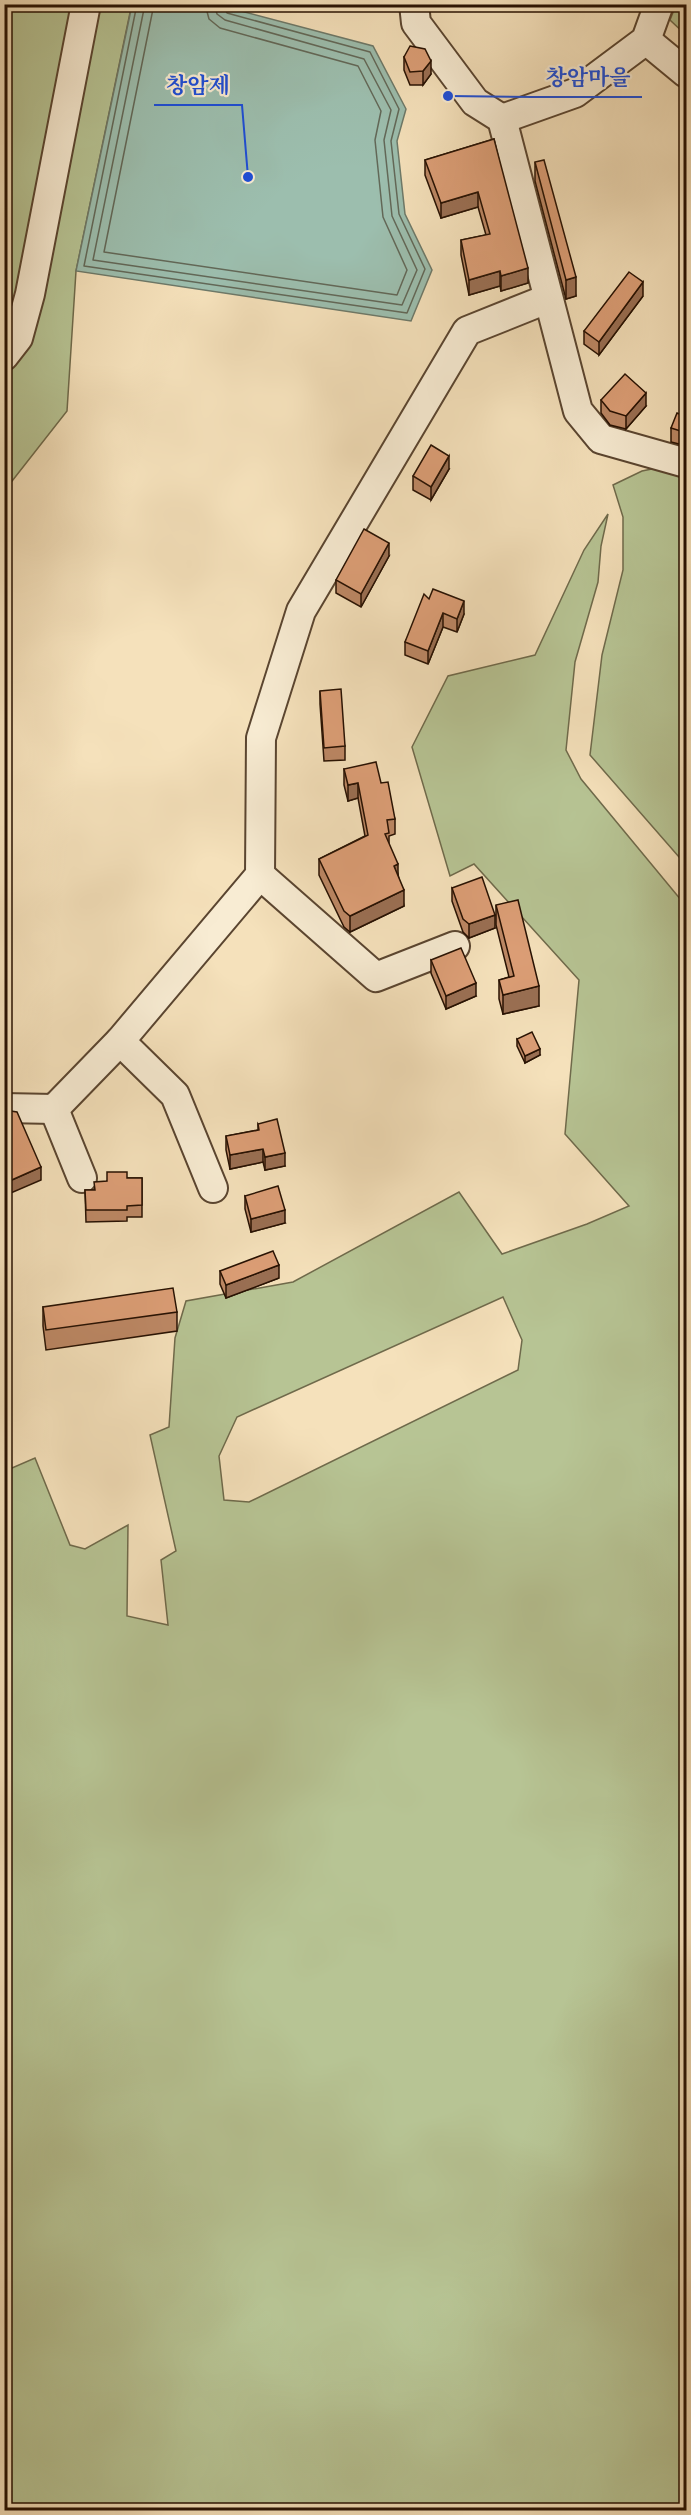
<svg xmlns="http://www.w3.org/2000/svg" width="691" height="2515" viewBox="0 0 691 2515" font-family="'EB Garamond','Noto Serif KR',serif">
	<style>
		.green { fill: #b7c494; stroke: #6f6a4b; stroke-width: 1.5; fill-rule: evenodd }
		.water { fill: #9cbeae; stroke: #6d7969; stroke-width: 1.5 }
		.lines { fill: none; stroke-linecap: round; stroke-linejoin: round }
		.shore { stroke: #626858; stroke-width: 1.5 }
		.minor-casing { stroke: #5a4530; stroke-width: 32 }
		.minor { stroke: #f8ecd3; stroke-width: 28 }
		.wall { fill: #bd8865; stroke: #271102; stroke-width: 1.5 }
		.shaded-wall { fill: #9a6f53; stroke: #271102; stroke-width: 1.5 }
		.building { fill: #dc9e76; stroke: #271102; stroke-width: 1.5 }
		.leader { fill: none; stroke: #1d4ed8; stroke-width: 2 }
		.callout-dot { fill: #1d4ed8; stroke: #f8ecd3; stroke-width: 2 }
		.callout-label { font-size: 22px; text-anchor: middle; font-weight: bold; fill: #1d4ed8; stroke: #f8ecd3; stroke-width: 4.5; stroke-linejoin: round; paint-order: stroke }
	</style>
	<rect width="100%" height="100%" fill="#f5e1bb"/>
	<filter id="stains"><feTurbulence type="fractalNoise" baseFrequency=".00333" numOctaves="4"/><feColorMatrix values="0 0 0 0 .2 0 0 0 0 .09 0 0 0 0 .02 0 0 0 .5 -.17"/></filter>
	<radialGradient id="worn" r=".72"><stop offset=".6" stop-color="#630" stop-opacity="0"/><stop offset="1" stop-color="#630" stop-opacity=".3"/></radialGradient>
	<!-- green -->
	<g class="green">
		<path d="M5,5H124L131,8L76,271L67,411L5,490Z"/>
		<path d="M676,5H686V35L670,20Z"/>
		<path d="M686,462V865L590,755L602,655L623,570V517L613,485L642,471Z"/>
		<path d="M608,514L601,546L598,582L575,662L566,750L581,779L686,906V2510H5V1471L35,1458L70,1545L85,1549L128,1525L127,1616L168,1625L161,1560L176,1551L150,1435L169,1427L175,1338L186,1301L293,1282L459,1192L502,1254L587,1224L629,1206L565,1134L579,980L474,864L450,876L412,747L448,676L535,655L584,550ZM503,1297L522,1340L518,1370L249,1502L224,1500L219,1456L237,1417Z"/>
	</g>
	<!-- water -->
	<path class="water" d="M132,5H218L373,46L406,109L397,141L405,214L432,270L411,321L76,271Z"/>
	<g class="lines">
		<!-- shore -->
		<g class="shore">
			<path d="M137,4L84,266L407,313L425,269L399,214L391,141L399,109L370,52L227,13L222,4"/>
			<path d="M145,4L93,260L402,305L417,270L392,216L384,140L391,110L364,59L225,20L217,14L214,4"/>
			<path d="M154,4L104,252L397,295L407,270L383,217L375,140L381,111L358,66L220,28L209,19L205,4"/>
		</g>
		<!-- minor casing -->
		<g class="minor-casing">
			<g id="minor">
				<path d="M414,4L416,23L475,102L502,119L578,411L601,439L686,463"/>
				<path d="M646,40L686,73"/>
				<path d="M502,119L575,93L646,40L659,4"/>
				<path d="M4,356L18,338L30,294L86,4"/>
				<path d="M260,875L376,977L455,946"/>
				<path d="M120,1041L175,1095L213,1188"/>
				<path d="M4,1108L54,1109L120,1041L260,875L261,738L301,611L467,331L547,299"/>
				<path d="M54,1109L82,1178"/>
			</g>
		</g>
		<!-- minor -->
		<use href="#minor" class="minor"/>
	</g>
	<!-- wall -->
	<g class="wall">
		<path d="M404,57L431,74L423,85H410L404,70Z"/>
		<path d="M494,139L528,283L501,291L500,286L469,295L461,255V240L486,235L478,207L441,218L425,175V160Z"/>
		<path d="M535,162L576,296L566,299L535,181Z"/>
		<path d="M643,296L599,355L584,344V331Z"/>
		<path d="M601,400L646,406L626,429L610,425L601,413Z"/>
		<path d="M687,417V446L671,442V428Z"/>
		<path d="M449,469L431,500L413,490V476Z"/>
		<path d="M389,556L361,607L336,593V580Z"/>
		<path d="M429,599L464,614L457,632L443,627L428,664L405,655V642Z"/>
		<path d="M320,691L345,746V760L324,761L320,704Z"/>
		<path d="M344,769L381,783L395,819V834L389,836V845L398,874L404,906L350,932L344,927L319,875V859L365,836L358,798L348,801L344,785Z"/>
		<path d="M452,888L495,928L469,938L463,932L452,901Z"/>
		<path d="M496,905L539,1006L503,1014L499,999V980L509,977L496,925Z"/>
		<path d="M431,960L476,996L446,1009L431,973Z"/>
		<path d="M517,1039L540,1055L525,1063L517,1046Z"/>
		<path d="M258,1124L285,1166L265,1170L263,1162L230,1169L226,1150V1136L258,1130Z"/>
		<path d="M127,1178H142V1217H127V1221L86,1222L85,1190H94L107,1181Z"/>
		<path d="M245,1196L285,1223L251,1232L245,1209Z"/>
		<path d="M220,1271L279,1278L226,1298L220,1284Z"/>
		<path d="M43,1307L177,1312V1331L46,1350L43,1326Z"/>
	</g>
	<!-- shaded-wall -->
	<g class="shaded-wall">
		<path d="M431,61V74L423,85V71Z"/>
		<path d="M478,192V207L441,218V203Z"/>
		<path d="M528,268V283L501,291V276Z"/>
		<path d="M500,271V286L469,295V280Z"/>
		<path d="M576,277V296L566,299V280Z"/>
		<path d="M643,282V296L599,355V342Z"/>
		<path d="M646,393V406L626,429V416Z"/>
		<path d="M449,456V469L431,500V487Z"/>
		<path d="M389,543V556L361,607V594Z"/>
		<path d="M464,601V614L457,632V619Z"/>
		<path d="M443,613V627L428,664V651Z"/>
		<path d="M358,783V798L348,801V785Z"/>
		<path d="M398,864V880L394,866Z"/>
		<path d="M404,890V906L350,932V916Z"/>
		<path d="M495,915V928L469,938V924Z"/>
		<path d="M476,983V996L446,1009V996Z"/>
		<path d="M539,986V1006L503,1014V995Z"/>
		<path d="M540,1049V1055L525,1063V1056Z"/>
		<path d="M263,1149V1162L230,1169V1155Z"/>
		<path d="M285,1153V1166L265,1170V1157Z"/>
		<path d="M41,1167V1180L6,1195V1198L4,1199L5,1183Z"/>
		<path d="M285,1210V1223L251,1232V1219Z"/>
		<path d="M279,1265V1278L226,1298V1285Z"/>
	</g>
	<!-- building -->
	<g class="building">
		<path d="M410,46L425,49L431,61L423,71L410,72L404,57Z"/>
		<path d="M494,139L528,268L501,276L500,271L469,280L461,240L490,234L478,192L441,203L425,160Z"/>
		<path d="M544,160L576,277L566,280L535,162Z"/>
		<path d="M629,272L643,282L599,342L584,331Z"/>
		<path d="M625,374L646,393L626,416L610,411L601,400Z"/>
		<path d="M677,413L687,417V433L671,428Z"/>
		<path d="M431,445L449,456L431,487L413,476Z"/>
		<path d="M364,529L389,543L361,594L336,580Z"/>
		<path d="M433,589L464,601L457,619L443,613L428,651L405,642L424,594L429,599Z"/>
		<path d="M341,689L345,746L324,748L320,691Z"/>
		<path d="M376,762L381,783L388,782L395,819L387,820L389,833L385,834L398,864L394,866L404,890L350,916L344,911L319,859L368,835L358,783L348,785L344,769Z"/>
		<path d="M482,877L495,915L469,924L463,919L452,888Z"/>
		<path d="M518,900L539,986L503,995L499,980L514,976L496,905Z"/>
		<path d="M461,948L476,983L446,996L431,960Z"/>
		<path d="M532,1032L540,1049L525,1056L517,1039Z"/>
		<path d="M4,1110L17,1112L41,1167L5,1183L6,1186H4Z"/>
		<path d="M277,1119L285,1153L265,1157L263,1149L230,1155L226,1136L259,1130L258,1124Z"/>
		<path d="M107,1172H127V1178H142V1205L127,1206V1210H86L85,1190H95L94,1182L107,1181Z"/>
		<path d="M278,1186L285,1210L251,1219L245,1196Z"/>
		<path d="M273,1251L279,1265L226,1285L220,1271Z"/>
		<path d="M173,1288L177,1312L46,1330L43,1307Z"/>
	</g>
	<!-- callouts -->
	<path class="leader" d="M448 96L533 97H642M248 177L242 105H154"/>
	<g class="callout-dot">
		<circle cx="448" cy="96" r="6"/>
		<circle cx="248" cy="177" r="6"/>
	</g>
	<g class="callout-label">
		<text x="588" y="85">창암마을</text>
		<text x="198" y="93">창암제</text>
	</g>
	<!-- margin -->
	<rect width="691" height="2515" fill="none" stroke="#f5e1bb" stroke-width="24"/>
	<rect x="6" y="6" width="679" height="2503" fill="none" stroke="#271102" stroke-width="3"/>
	<rect x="12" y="12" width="667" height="2491" fill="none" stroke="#271102" stroke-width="1.5"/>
	<rect width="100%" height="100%" filter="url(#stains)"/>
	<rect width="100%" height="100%" fill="url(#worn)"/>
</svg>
